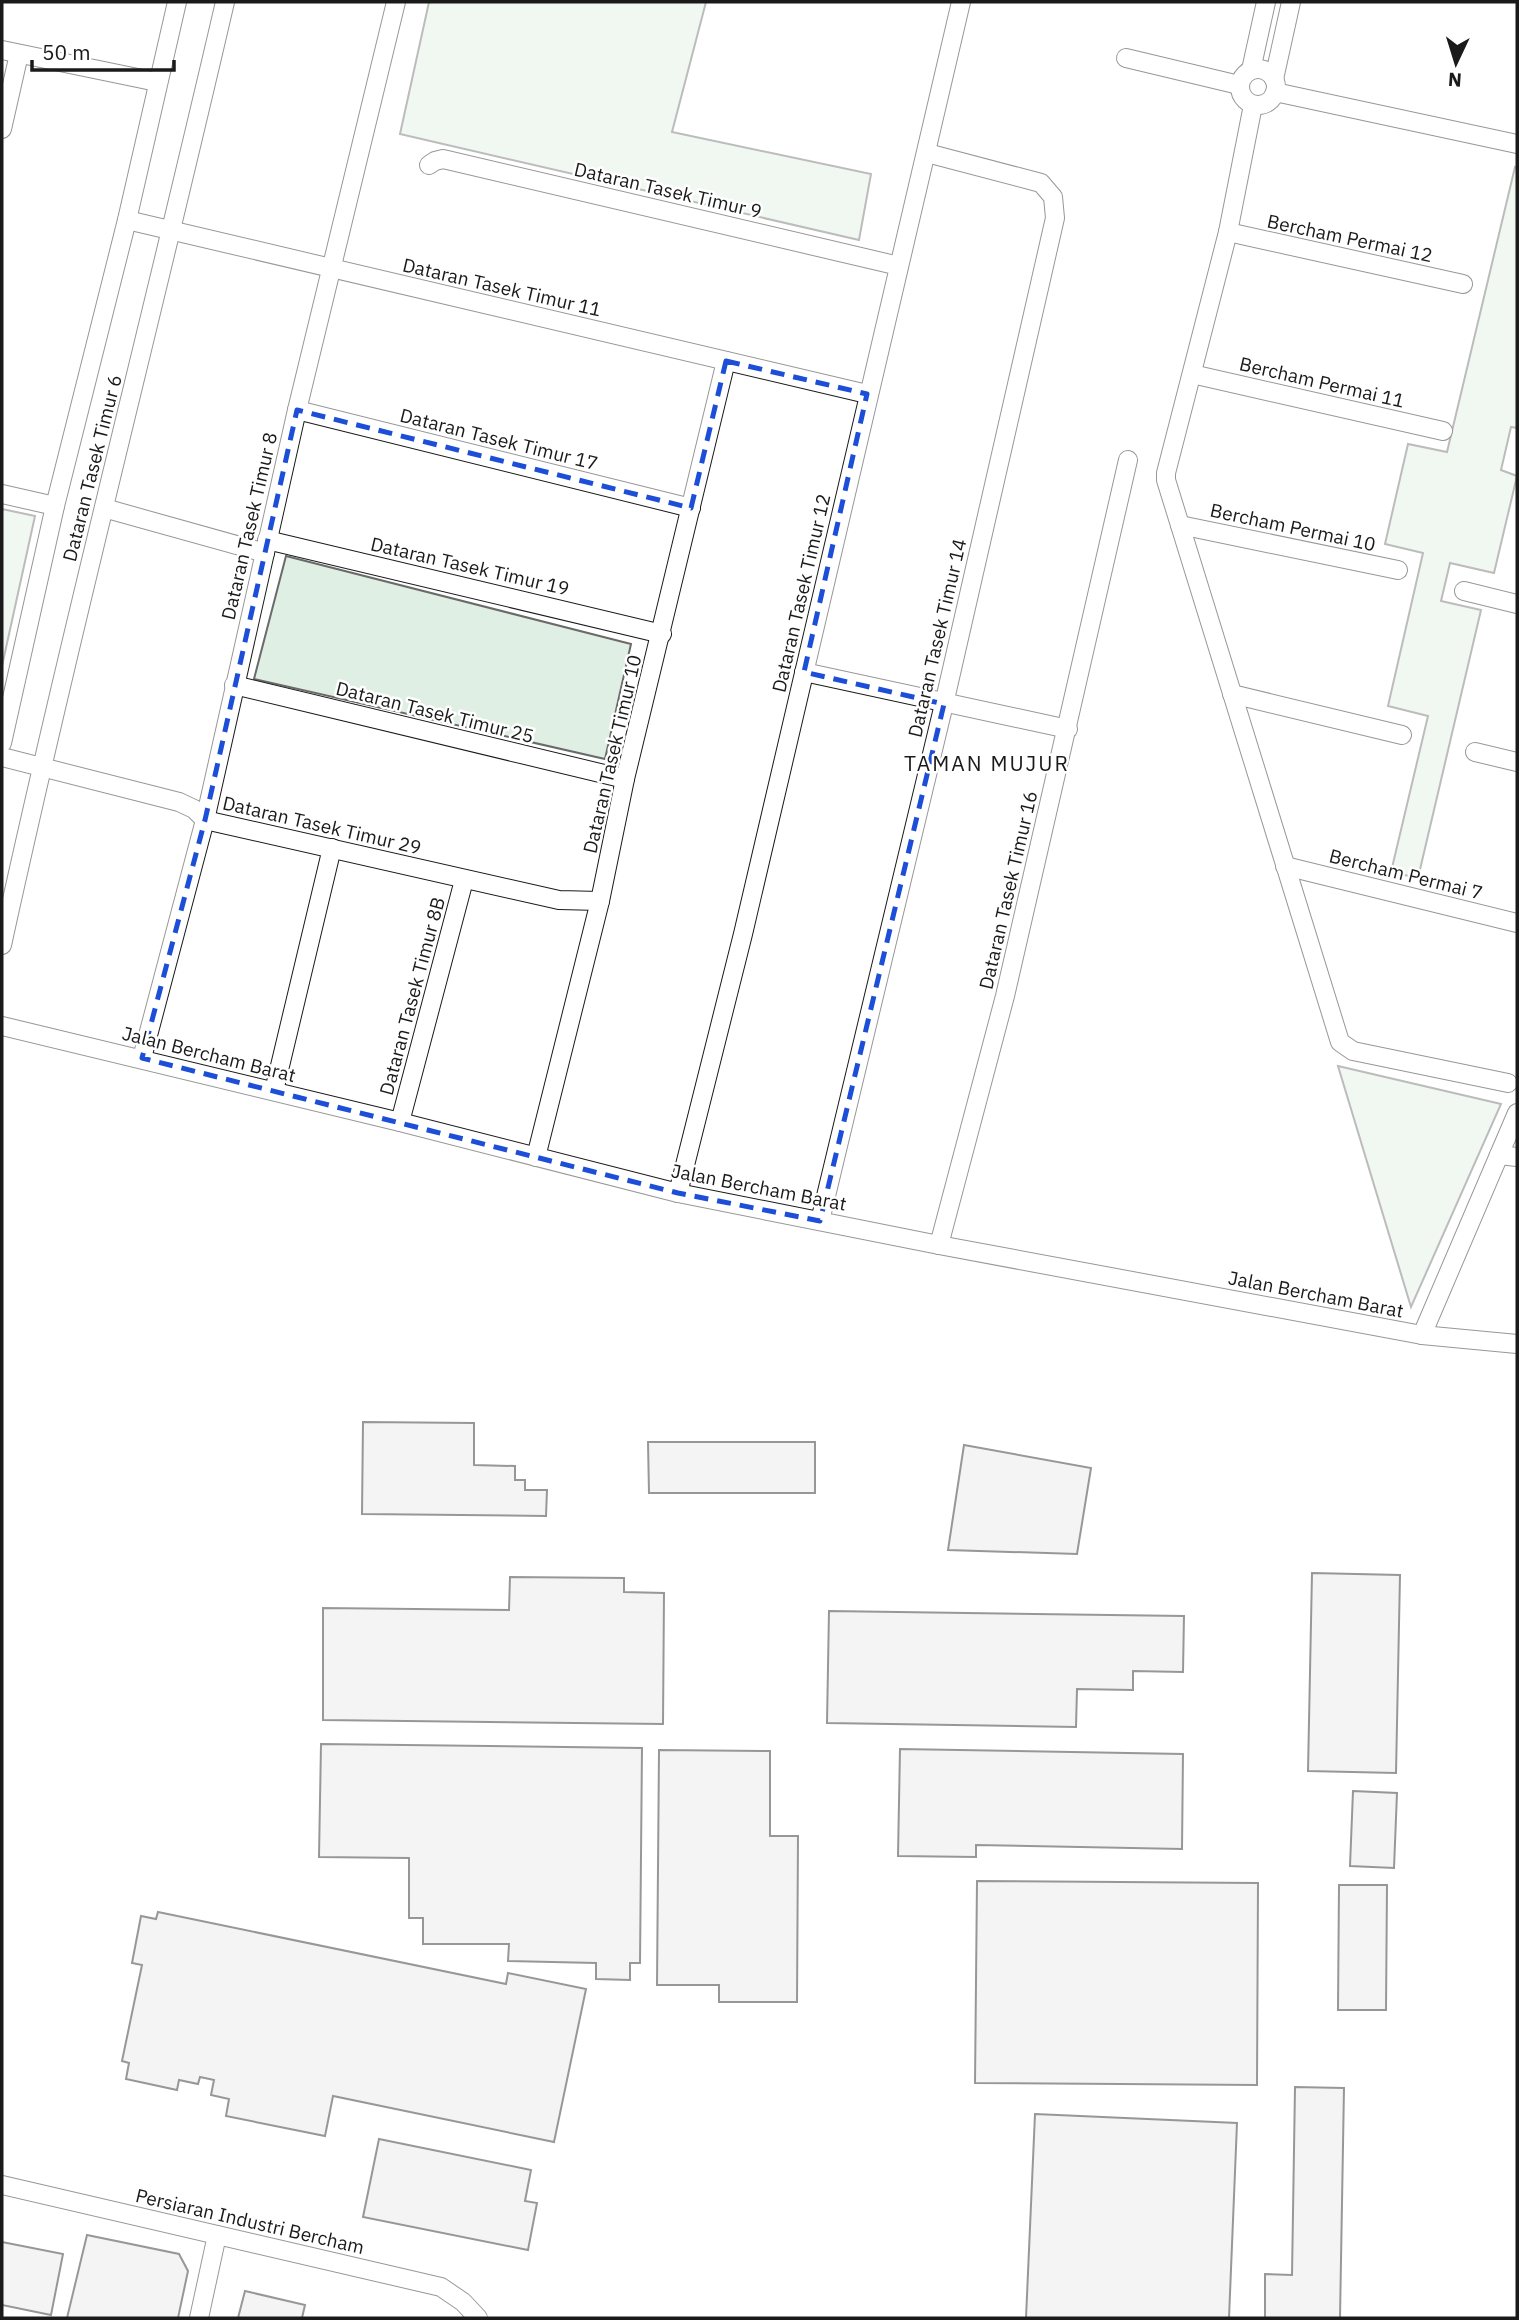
<svg xmlns="http://www.w3.org/2000/svg" width="1519" height="2320" viewBox="0 0 1519 2320" font-family="'IBM Plex Sans',sans-serif">
	<style>
		.green { fill: #e0efe3; stroke: #6a6a6a; stroke-width: 2 }
		.building { fill: #e6e6e6; stroke: #1a1a1a; stroke-width: 2 }
		.lines { fill: none; stroke-linecap: round; stroke-linejoin: round }
		.minor-casing { stroke: #1a1a1a; stroke-width: 20 }
		.minor { stroke: #fff; stroke-width: 18 }
		.marked { fill: none; stroke: #1d4ed8; stroke-width: 5; stroke-dasharray: 14 9; stroke-linejoin: round }
		.labels { text-anchor: middle; stroke-width: 5; stroke-linejoin: round; paint-order: stroke }
		.street-label { font-size: 19px; fill: #1a1a1a; stroke: #fff }
		.neighbourhood-label { font-size: 21px; letter-spacing: 2px; fill: #1a1a1a; stroke: #fff }
	</style>
	<rect width="100%" height="100%" fill="#fff"/>
	<!-- green -->
	<g class="green">
		<path d="M429,2H706L672,132L871,174L859,240L400,134Z"/>
		<path d="M1515,167L1517,168V428L1511,427L1501,470L1517,476L1494,573L1450,563L1441,601L1481,610L1418,878L1391,872L1428,716L1388,706L1423,553L1385,544L1408,444L1447,452Z"/>
		<path d="M2,509L35,516L2,666Z"/>
		<path d="M286,556L631,644L605,759L254,679Z"/>
		<path d="M1338,1066L1501,1104L1411,1307Z"/>
	</g>
	<!-- building -->
	<g class="building">
		<path d="M363,1422L474,1423V1465L515,1466V1480H525V1490H547L546,1516L362,1514Z"/>
		<path d="M648,1442H815V1493H649Z"/>
		<path d="M964,1445L1091,1468L1077,1554L948,1550Z"/>
		<path d="M1312,1573L1400,1575L1396,1773L1308,1771Z"/>
		<path d="M510,1577L624,1578V1592L664,1593L663,1724L323,1720V1608L509,1610Z"/>
		<path d="M829,1611L1184,1616L1183,1672L1133,1671V1690L1077,1689L1076,1727L827,1723Z"/>
		<path d="M321,1744L642,1748L640,1963H630V1980L596,1979V1963L508,1961L509,1944H423V1918H409V1858L319,1857Z"/>
		<path d="M900,1749L1183,1754L1182,1849L976,1845V1857L898,1856Z"/>
		<path d="M659,1750L770,1751V1836H798L797,2002H719V1985H657Z"/>
		<path d="M1353,1791L1397,1793L1394,1868L1350,1866Z"/>
		<path d="M977,1881L1258,1883L1257,2085L975,2083Z"/>
		<path d="M1339,1885H1387L1386,2010H1338Z"/>
		<path d="M158,1912L506,1984L508,1973L586,1989L554,2142L333,2096L325,2136L226,2116L229,2099L211,2095L214,2080L200,2077L198,2084L179,2080L177,2090L126,2079L129,2063L122,2061L142,1965L132,1963L141,1916L156,1919Z"/>
		<path d="M1295,2087L1344,2088L1340,2318H1265V2274L1292,2275Z"/>
		<path d="M1035,2114L1237,2123L1229,2318H1026Z"/>
		<path d="M379,2139L531,2170L525,2201L537,2203L528,2250L363,2217Z"/>
		<path d="M87,2235L179,2254L188,2271L178,2318H67Z"/>
		<path d="M2,2242L63,2254L51,2315L2,2305Z"/>
		<path d="M245,2291L305,2305L302,2318H238Z"/>
	</g>
	<g class="lines">
		<!-- minor casing -->
		<g class="minor-casing">
			<g id="minor">
				<path d="M2,50L157,82"/>
				<path d="M1126,58L1239,85"/>
				<circle cx="1258" cy="87" r="18"/>
				<path d="M1251,70L1266,2"/>
				<path d="M1274,79L1291,2"/>
				<path d="M1275,92L1517,144"/>
				<path d="M1253,105L1228,232L1166,473V480L1340,1042L1353,1051L1508,1083"/>
				<path d="M2,129L19,54"/>
				<path d="M429,165L435,161L443,159L899,266"/>
				<path d="M127,220L867,394"/>
				<path d="M1228,232L1463,284"/>
				<path d="M1192,374L1443,431"/>
				<path d="M297,410L691,508"/>
				<path d="M2,494L55,506"/>
				<path d="M104,508L265,553"/>
				<path d="M1180,525L1398,570"/>
				<path d="M267,540L662,634"/>
				<path d="M1464,591L1517,604"/>
				<path d="M804,672L1068,729"/>
				<path d="M234,685L625,779"/>
				<path d="M1232,694L1402,735"/>
				<path d="M2,743L55,506L127,220L177,2"/>
				<path d="M1475,752L1517,762"/>
				<path d="M2,757L179,802L194,809L205,820L559,900L600,901"/>
				<path d="M1285,866L1517,923"/>
				<path d="M2,945C71,630 152,317 225,2"/>
				<path d="M2,1026L400,1122L678,1193L939,1245L1422,1335L1517,1344"/>
				<path d="M142,1058L205,820L297,410L396,2"/>
				<path d="M274,1091L332,848"/>
				<path d="M400,1122L464,880"/>
				<path d="M1499,1155L1517,1157"/>
				<path d="M536,1157L600,901L625,779L726,361"/>
				<path d="M678,1193L743,934L961,2"/>
				<path d="M820,1221L944,704L1055,218L1053,197L1041,183L927,153"/>
				<path d="M939,1245L1005,996L1128,460"/>
				<path d="M1422,1335L1517,1113"/>
				<path d="M2,2185L441,2287L463,2302L478,2318"/>
				<path d="M199,2318L217,2235"/>
			</g>
		</g>
		<!-- minor -->
		<use href="#minor" class="minor"/>
	</g>
	<!-- marked area -->
	<path d="M0 0H1519V2320H0ZM726,361L867,394L804,672L944,704L820,1221L678,1193L142,1058L205,820L297,410L691,508Z" fill="#fff" fill-opacity=".55" fill-rule="evenodd"/>
	<path class="marked" d="M726,361L867,394L804,672L944,704L820,1221L678,1193L142,1058L205,820L297,410L691,508Z"/>
	<g class="labels">
		<!-- street labels -->
		<g class="street-label">
			<text transform="translate(668 190) rotate(13)" y="7">Dataran Tasek Timur 9</text>
			<text transform="translate(1350 238) rotate(12)" y="7">Bercham Permai 12</text>
			<text transform="translate(502 287) rotate(13)" y="7">Dataran Tasek Timur 11</text>
			<text transform="translate(1322 382) rotate(13)" y="7">Bercham Permai 11</text>
			<text transform="translate(499 439) rotate(14)" y="7">Dataran Tasek Timur 17</text>
			<text transform="translate(92 468) rotate(-76)" y="7">Dataran Tasek Timur 6</text>
			<text transform="translate(249 526) rotate(-77)" y="7">Dataran Tasek Timur 8</text>
			<text transform="translate(1293 527) rotate(12)" y="7">Bercham Permai 10</text>
			<text transform="translate(470 566) rotate(13)" y="7">Dataran Tasek Timur 19</text>
			<text transform="translate(801 593) rotate(-77)" y="7">Dataran Tasek Timur 12</text>
			<text transform="translate(937 638) rotate(-77)" y="7">Dataran Tasek Timur 14</text>
			<text transform="translate(435 712) rotate(14)" y="7">Dataran Tasek Timur 25</text>
			<text transform="translate(612 754) rotate(-77)" y="7">Dataran Tasek Timur 10</text>
			<text transform="translate(322 825) rotate(13)" y="7">Dataran Tasek Timur 29</text>
			<text transform="translate(1406 874) rotate(14)" y="7">Bercham Permai 7</text>
			<text transform="translate(1008 890) rotate(-77)" y="7">Dataran Tasek Timur 16</text>
			<text transform="translate(412 996) rotate(-75)" y="7">Dataran Tasek Timur 8B</text>
			<text transform="translate(209 1054) rotate(14)" y="7">Jalan Bercham Barat</text>
			<text transform="translate(759 1187) rotate(11)" y="7">Jalan Bercham Barat</text>
			<text transform="translate(1316 1294) rotate(11)" y="7">Jalan Bercham Barat</text>
			<text transform="translate(250 2221) rotate(13)" y="7">Persiaran Industri Bercham</text>
		</g>
		<!-- neighbourhood labels -->
		<g class="neighbourhood-label">
			<text x="987" y="771">TAMAN MUJUR</text>
		</g>
	</g>
	<!-- border -->
	<rect width="1519" height="2320" fill="none" stroke="#1a1a1a" stroke-width="7"/>
	<!-- north arrow -->
	<g transform="translate(1456 63) rotate(184)" stroke="#ffffff" stroke-width="5" paint-order="stroke">
	<path d="M0-5L12 26L0 18L-12 26Z" fill="#1a1a1a"/>
	<text y="-10" font-size="19" font-weight="bold" text-anchor="middle" fill="#1a1a1a">N</text>
	</g>
	<!-- scale -->
	<path d="M32 60v10h142v-10" fill="none" stroke="#1a1a1a" stroke-width="3.5"/>
	<text x="42" y="60" font-size="21" fill="#1a1a1a" stroke="#ffffff" stroke-width="5" paint-order="stroke">50 m</text>
</svg>
